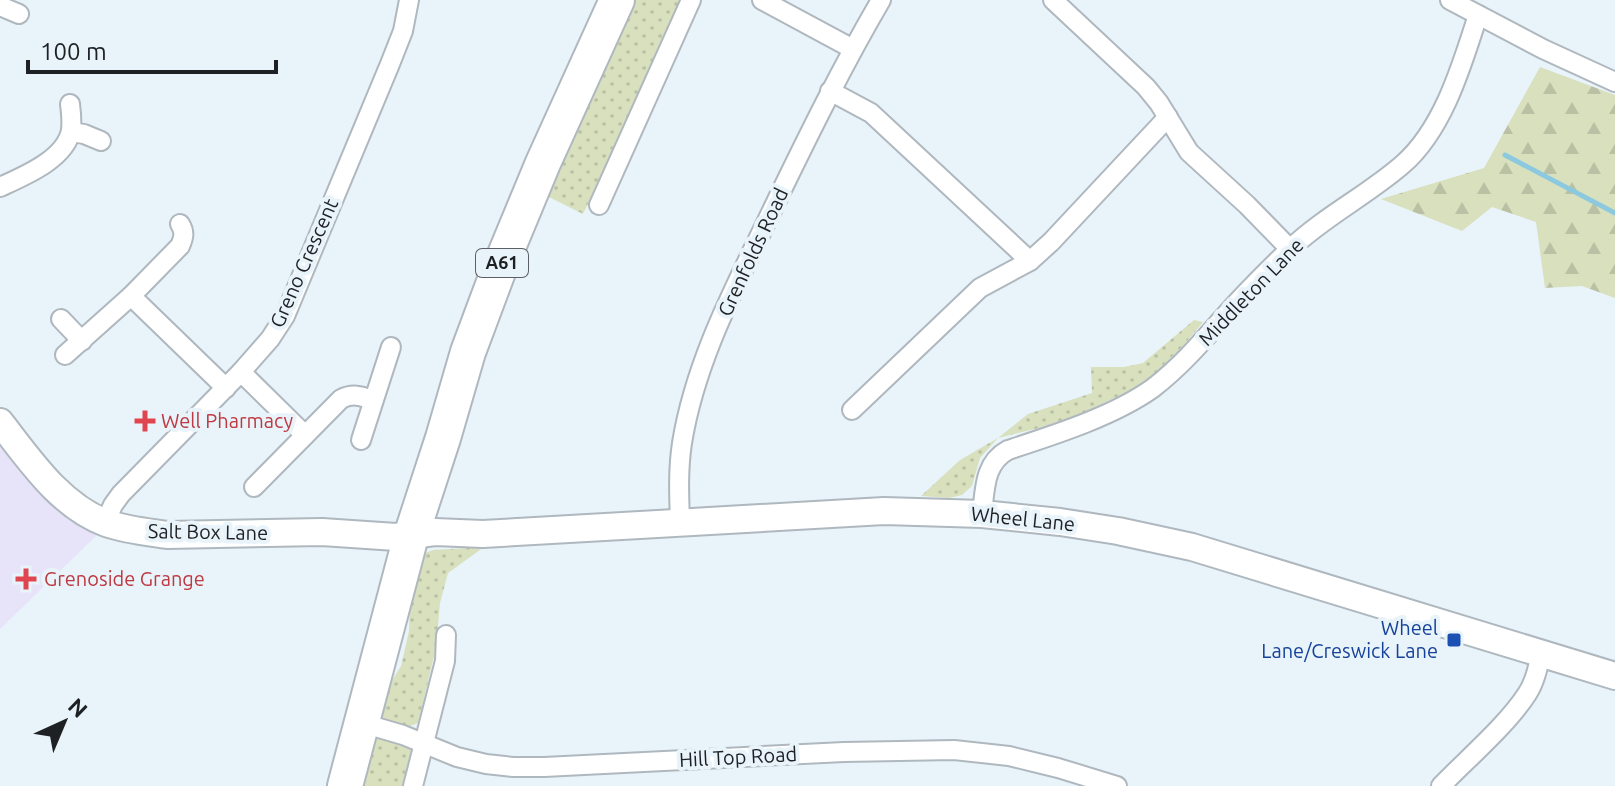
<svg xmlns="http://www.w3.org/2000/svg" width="1615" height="786" viewBox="0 0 1615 786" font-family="Ubuntu,sans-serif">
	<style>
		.medical { fill: #e7e4fa }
		.grass { fill: url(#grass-dots) }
		.forest { fill: url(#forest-firs) }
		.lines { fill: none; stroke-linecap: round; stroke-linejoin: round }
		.stream { stroke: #8dc9de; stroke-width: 5 }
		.street-casing { stroke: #afb8bf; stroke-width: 22 }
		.secondary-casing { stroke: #afb8bf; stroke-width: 30 }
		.highway-casing { stroke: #afb8bf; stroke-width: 38 }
		.street { stroke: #fff; stroke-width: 18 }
		.secondary { stroke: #fff; stroke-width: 26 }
		.highway { stroke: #fff; stroke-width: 34 }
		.health-dot { fill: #e0444e; stroke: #e9f3fa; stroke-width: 3 }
		.transit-dot { fill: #1a4fb4; stroke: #e9f3fa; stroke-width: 3 }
		.labels { text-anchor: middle; stroke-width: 8; stroke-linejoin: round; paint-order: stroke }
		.shield { fill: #e9f3fa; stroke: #5b6064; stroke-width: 2 }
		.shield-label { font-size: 18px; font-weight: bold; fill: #1e2124 }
		.street-label { font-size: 20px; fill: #1e2124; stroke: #e9f3fa }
		.health-label { font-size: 20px; fill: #be3a42; stroke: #e9f3fa; text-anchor: start }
		.transit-label { font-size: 20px; fill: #164399; stroke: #e9f3fa; text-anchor: end }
	</style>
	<defs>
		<pattern id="grass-dots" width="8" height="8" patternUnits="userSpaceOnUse" patternTransform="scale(2)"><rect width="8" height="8" fill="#d9e0be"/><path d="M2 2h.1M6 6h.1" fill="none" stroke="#bac0a3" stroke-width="1.8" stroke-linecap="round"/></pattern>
		<pattern id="forest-firs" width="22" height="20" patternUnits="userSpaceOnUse" patternTransform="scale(2)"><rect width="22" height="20" fill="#d9e0be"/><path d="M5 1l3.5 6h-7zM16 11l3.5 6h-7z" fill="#bac0a3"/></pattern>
	</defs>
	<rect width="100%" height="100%" fill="#e9f3fa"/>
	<!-- medical -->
	<path class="medical" d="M0,439L99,533L0,629Z"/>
	<!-- grass -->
	<g class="grass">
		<path d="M635,0H686L583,214L545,195L555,167Z"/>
		<path d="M1194,320L1203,322L1183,346L1153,375L1131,390L1083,413L1039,428L998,438L980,458L972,486L962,495L949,498L921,496L960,460L998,438L1028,414L1092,393L1091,367H1124L1143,363Z"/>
		<path d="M484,547L448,573L440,603L436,648L418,723L408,727L383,719L378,711L381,698L401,666L409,631L410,601L425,553L433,550Z"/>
		<path d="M380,736L412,747L402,786H358L372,738Z"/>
	</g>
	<!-- forest -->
	<path class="forest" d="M1540,67L1615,95V298L1582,286L1545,288L1536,222L1492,207L1462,231L1381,199L1484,168Z"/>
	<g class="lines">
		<!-- stream -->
		<path class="stream" d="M1505,155L1615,213"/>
		<!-- street casing -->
		<g class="street-casing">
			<g id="street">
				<path d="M762,0L853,49"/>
				<path d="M1053,0L1146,87L1159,103L1189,152L1247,205L1290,249"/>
				<path d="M1450,0L1543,49L1615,82"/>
				<path d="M0,6L19,14"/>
				<path d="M830,91L871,113L1030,261"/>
				<path d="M71,132L84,134L101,141"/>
				<path d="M0,187C24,176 66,159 71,130C72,121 71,112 70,104"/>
				<path d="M599,205L691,0"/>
				<path d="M131,296L226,388"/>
				<path d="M61,319L82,341"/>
				<path d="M65,355L131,296L180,246C184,237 185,232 180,224"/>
				<path d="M241,372L305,435"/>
				<path d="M852,410L980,288L1030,261L1051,242L1168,117"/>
				<path d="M361,440L391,347"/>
				<path d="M254,487L341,399C353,393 361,396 373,400"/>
				<path d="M982,514C985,489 984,463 1008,450C1054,435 1114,416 1153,388C1180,367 1200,344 1222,319C1243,295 1267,271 1290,249C1325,216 1366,196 1402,165C1443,130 1462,65 1478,15"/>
				<path d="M680,522C679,495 678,469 682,443C696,356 740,278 777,200C810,132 843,65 881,0"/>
				<path d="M105,523L113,505L121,494L241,372L270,339L285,316L390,64L403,31L409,0"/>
				<path d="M362,723L403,735L457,757L486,764L513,767H544L844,752L954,750L1009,756L1058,768L1117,786"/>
				<path d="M413,786L445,661L446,635"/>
				<path d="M1441,786C1467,759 1507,725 1527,694C1535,682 1538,667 1541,653"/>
			</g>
		</g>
		<!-- secondary casing -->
		<g class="secondary-casing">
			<path id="secondary" d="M0,422C29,459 60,506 106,523C126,530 147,532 167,535L322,532L396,537L435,532L483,534L884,511L982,514L1060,522L1118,531L1192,547L1615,676"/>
		</g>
		<!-- highway casing -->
		<g class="highway-casing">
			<path id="highway" d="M345,786L411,536L443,438L468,352L499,269L543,163L617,0"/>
		</g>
		<!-- street -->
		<use href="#street" class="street"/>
		<!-- secondary -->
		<use href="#secondary" class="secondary"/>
		<!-- highway -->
		<use href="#highway" class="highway"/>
	</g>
	<!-- markers -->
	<g class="health-dot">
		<path d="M141 409h8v8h8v8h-8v8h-8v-8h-8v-8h8z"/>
		<path d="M22 567h8v8h8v8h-8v8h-8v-8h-8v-8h8z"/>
	</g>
	<rect class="transit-dot" x="1446" y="632" width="16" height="16" rx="4"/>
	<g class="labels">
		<!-- shield labels -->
		<rect class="shield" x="476" y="249" width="52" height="28" rx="6"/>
		<g class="shield-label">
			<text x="502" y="269">A61</text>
		</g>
		<!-- street labels -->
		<g class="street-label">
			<text transform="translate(753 252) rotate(-65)" y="7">Grenfolds Road</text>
			<text transform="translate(304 263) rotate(-66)" y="7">Greno Crescent</text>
			<text transform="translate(1251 292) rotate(-46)" y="7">Middleton Lane</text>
			<text transform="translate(1023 519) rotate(6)" y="7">Wheel Lane</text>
			<text transform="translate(208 532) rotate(1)" y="7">Salt Box Lane</text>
			<text transform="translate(738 757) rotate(-3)" y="7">Hill Top Road</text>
		</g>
		<!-- health labels -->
		<g class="health-label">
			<text x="161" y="428">Well Pharmacy</text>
			<text x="44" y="586">Grenoside Grange</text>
		</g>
		<!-- transit labels -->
		<g class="transit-label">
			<text x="1438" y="635">Wheel<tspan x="1438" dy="23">Lane/Creswick Lane</tspan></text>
		</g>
	</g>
	<!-- north arrow -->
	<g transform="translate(64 722) rotate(44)" stroke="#e9f3fa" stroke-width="6" paint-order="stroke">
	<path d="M0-6L14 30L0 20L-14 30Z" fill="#1e2124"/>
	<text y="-12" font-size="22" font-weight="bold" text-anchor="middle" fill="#1e2124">N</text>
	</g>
	<!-- scale -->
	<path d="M28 60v12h248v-12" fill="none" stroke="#1e2124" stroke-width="4"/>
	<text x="40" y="60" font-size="24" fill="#1e2124" stroke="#e9f3fa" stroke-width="6" paint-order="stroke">100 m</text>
</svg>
